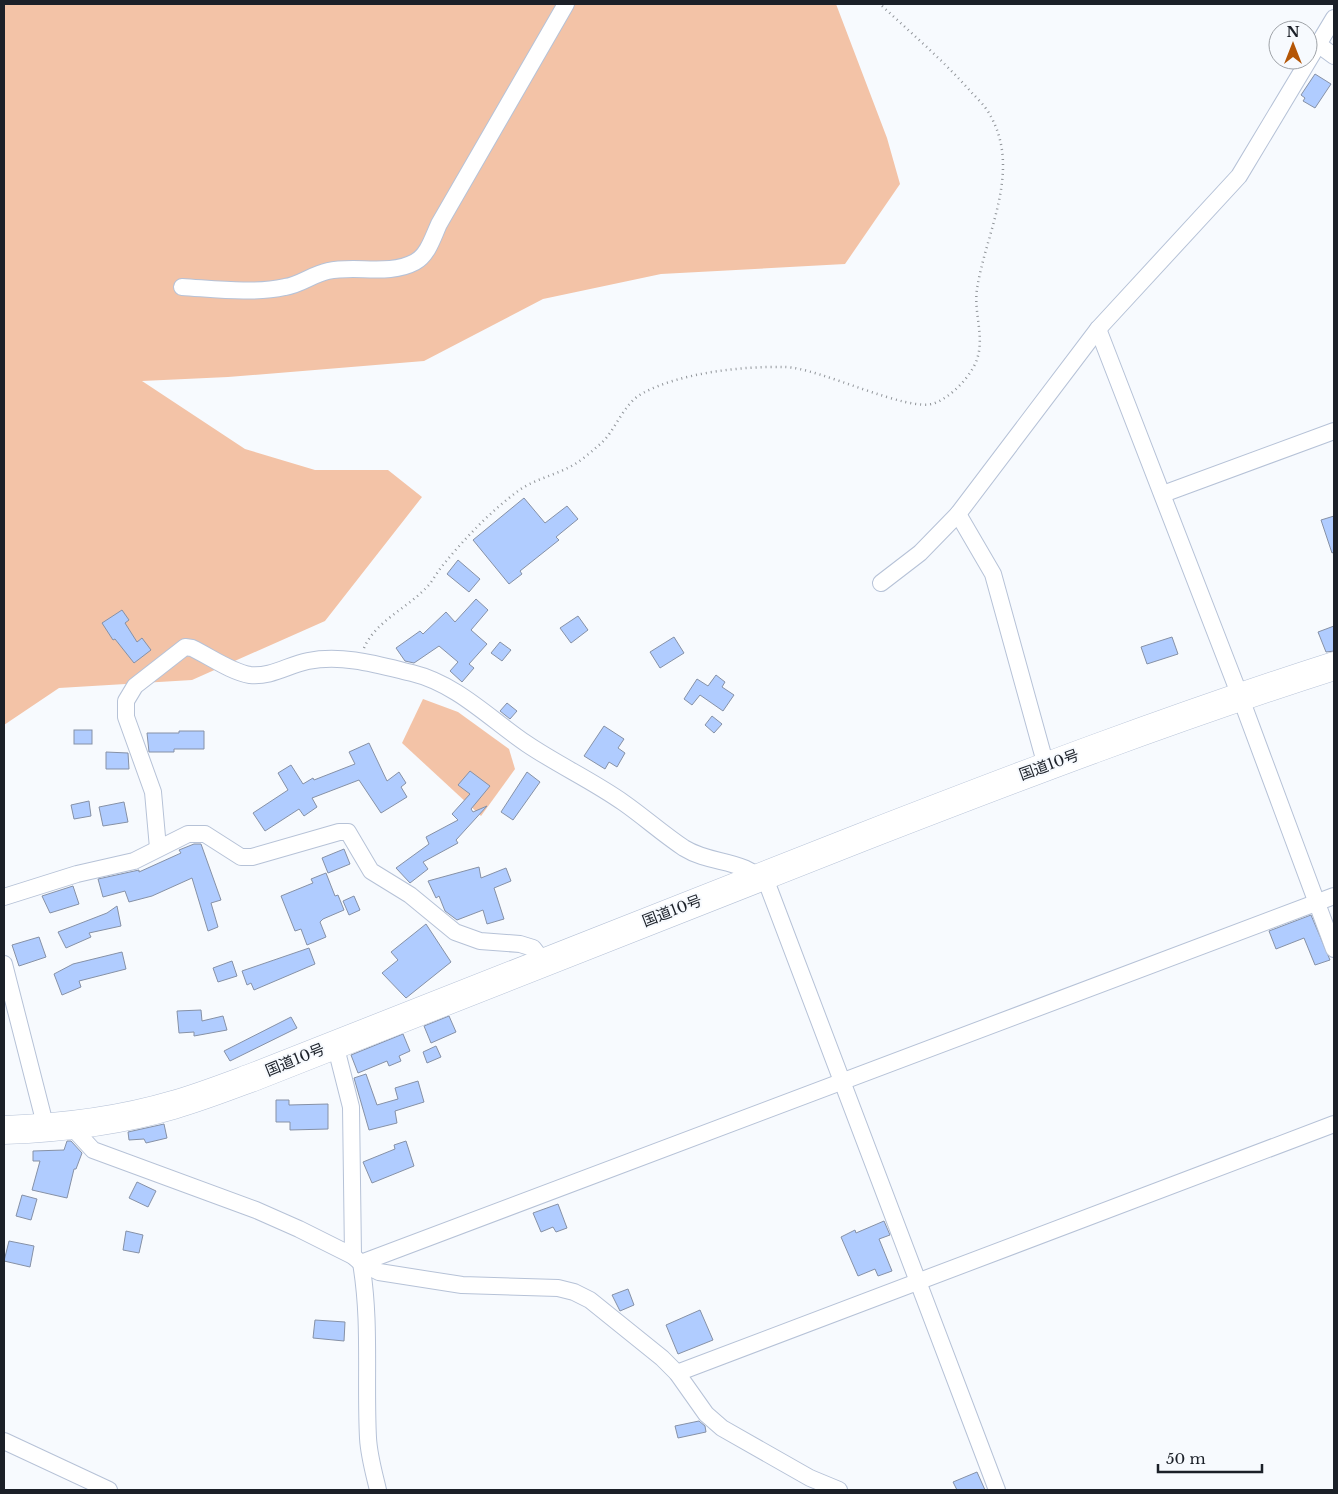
<svg xmlns="http://www.w3.org/2000/svg" width="1338" height="1494" viewBox="0 0 1338 1494" font-family="'Libre Baskerville','Noto Sans JP',serif">
	<style>
		.green { fill: #f3c3a7 }
		.building { fill: #b0ccff; stroke: #8691a6 }
		.lines { fill: none; stroke-linecap: round; stroke-linejoin: round }
		.street-casing { stroke: #b6c2d7; stroke-width: 18 }
		.highway-casing { stroke: #b6c2d7; stroke-width: 29 }
		.path { stroke: #91959a; stroke-width: 2.5; stroke-dasharray: 1 4; stroke-linecap: butt }
		.street { stroke: #fff; stroke-width: 16 }
		.highway { stroke: #fff; stroke-width: 28 }
		.labels { text-anchor: middle; stroke-width: 4; stroke-linejoin: round; paint-order: stroke }
		.street-label { font-size: 15px; fill: #1b2028; stroke: #f7fafe }
	</style>
	<rect width="100%" height="100%" fill="#f7fafe"/>
	<!-- green -->
	<g class="green">
		<path d="M4,4H836L887,138L900,184L845,264L661,274L543,299L424,361L228,377L142,381L245,449L315,470H388L422,497L325,621L192,680L59,688L4,725Z"/>
		<path d="M423,699L458,712L509,749L515,769L481,816L402,743Z"/>
	</g>
	<!-- building -->
	<g class="building">
		<path d="M1315,74L1331,84L1315,108L1303,101L1305,98L1301,95Z"/>
		<path d="M524,498L545,523L567,506L578,519L556,537L559,540L520,571L522,574L509,584L473,540Z"/>
		<path d="M1334,516V552L1332,553L1321,520Z"/>
		<path d="M458,560L480,579L469,592L447,574Z"/>
		<path d="M476,599L488,610L471,630L487,644L469,664L474,668L462,682L450,671L458,662L439,646L414,663L405,661L396,648L420,631L423,634L446,612L455,622Z"/>
		<path d="M122,610L129,620L125,623L137,642L142,638L151,650L134,663L115,639L113,640L102,623Z"/>
		<path d="M578,616L588,630L571,643L560,628Z"/>
		<path d="M1334,626V651L1326,652L1318,632Z"/>
		<path d="M674,637L684,653L660,668L650,652Z"/>
		<path d="M1172,637L1178,654L1147,664L1141,647Z"/>
		<path d="M500,642L511,650L502,661L491,653Z"/>
		<path d="M716,675L725,682L722,687L734,695L723,711L700,695L692,705L684,699L697,679L708,686Z"/>
		<path d="M507,703L517,711L510,719L500,711Z"/>
		<path d="M712,716L722,724L714,733L705,725Z"/>
		<path d="M604,726L624,739L618,748L625,753L617,767L609,762L605,769L584,756Z"/>
		<rect x="74" y="730" width="18" height="14"/>
		<path d="M179,731H204V749H174V752H149L147,733H179Z"/>
		<path d="M369,743L387,781L399,772L406,783L401,787L407,797L381,813L359,780L312,798L317,807L304,816L299,809L265,831L253,813L288,790L278,773L291,765L303,784L313,778L314,780L355,764L349,752Z"/>
		<path d="M106,752L128,753L129,769H106Z"/>
		<path d="M470,771L490,786L471,809L473,812L487,806L456,840L458,843L423,862L428,869L410,883L396,868L429,844L426,837L458,820L452,814L470,794L458,785Z"/>
		<path d="M527,772L540,782L513,820L501,812Z"/>
		<path d="M89,801L91,816L74,819L71,805Z"/>
		<path d="M124,802L128,822L103,826L99,807Z"/>
		<path d="M194,844H201L221,900L211,903L218,927L208,931L192,878L152,896L129,902L125,891L103,897L98,879L139,870V872L181,853L179,850Z"/>
		<path d="M344,849L350,864L328,873L322,858Z"/>
		<path d="M479,867L481,878L506,868L511,881L494,888L504,919L487,924L483,910L457,920L445,911L439,896L436,898L428,881Z"/>
		<path d="M326,873L335,896L338,895L344,910L323,919L320,922L326,937L307,945L301,929L295,931L281,896L313,883L311,879Z"/>
		<path d="M73,886L79,904L50,913L42,896Z"/>
		<path d="M354,896L360,910L349,915L343,901Z"/>
		<path d="M117,906L121,926L89,933L91,937L66,948L58,932L107,913Z"/>
		<path d="M1311,915L1330,960L1315,965L1304,938L1276,949L1269,931Z"/>
		<path d="M426,924L451,962L406,998L382,973L398,960L391,952Z"/>
		<path d="M39,937L46,957L19,966L12,945Z"/>
		<path d="M309,948L315,964L254,990L251,983L247,985L242,971Z"/>
		<path d="M122,952L126,969L79,981L81,987L62,995L54,974L73,964Z"/>
		<path d="M232,961L237,976L218,982L213,968Z"/>
		<path d="M201,1010L202,1021L223,1016L227,1030L194,1036V1032L179,1033L177,1011Z"/>
		<path d="M449,1016L456,1032L431,1043L424,1026Z"/>
		<path d="M291,1017L297,1028L230,1061L224,1051Z"/>
		<path d="M403,1034L410,1051L399,1056L401,1061L389,1066L387,1061L358,1073L351,1055Z"/>
		<path d="M436,1046L441,1057L427,1063L423,1052Z"/>
		<path d="M366,1074L377,1105L398,1099L395,1088L418,1081L424,1102L395,1111L397,1123L369,1130L354,1078Z"/>
		<path d="M276,1100H289V1105L328,1104V1129L290,1130V1122H276Z"/>
		<path d="M164,1124L167,1138L146,1143L144,1139L129,1140L128,1132Z"/>
		<path d="M67,1141H71L82,1153L76,1169H74L67,1198L32,1190L40,1161H33V1151L64,1150Z"/>
		<path d="M406,1141L414,1166L372,1183L363,1162L395,1149L394,1145Z"/>
		<path d="M137,1182L156,1191L148,1207L129,1198Z"/>
		<path d="M22,1195L37,1199L31,1220L16,1216Z"/>
		<path d="M558,1204L567,1228L556,1232L553,1227L541,1232L533,1213Z"/>
		<path d="M884,1221L890,1235L879,1239L892,1271L878,1276L875,1269L858,1276L841,1237L855,1230L856,1233Z"/>
		<path d="M126,1231L143,1235L139,1253L123,1250Z"/>
		<path d="M9,1241L34,1246L30,1267L4,1261Z"/>
		<path d="M628,1289L634,1305L620,1311L612,1295Z"/>
		<path d="M700,1310L713,1340L678,1354L666,1325Z"/>
		<path d="M315,1320L345,1322L344,1341L313,1338Z"/>
		<path d="M699,1421L705,1426L706,1432L678,1438L675,1426Z"/>
		<path d="M977,1472L985,1490H957L953,1482Z"/>
	</g>
	<g class="lines">
		<!-- street casing -->
		<g class="street-casing">
			<g id="street">
				<path d="M1319,45L1334,56"/>
				<path d="M182,287C215,289 252,294 285,287C300,285 313,274 328,271C356,265 389,276 415,262C428,255 433,237 439,224L566,4"/>
				<path d="M1098,329L1240,696L1334,949"/>
				<path d="M1163,494L1334,431"/>
				<path d="M958,514L993,574L1046,766"/>
				<path d="M881,583L920,553L958,514L1098,329L1239,176L1334,18"/>
				<path d="M158,848L153,792L126,717V701L135,686L185,647L192,648C209,656 231,672 250,675C272,677 288,665 308,661C343,654 379,665 412,673C457,684 490,719 527,744C558,765 593,781 624,803C644,817 663,834 684,848C713,866 744,857 768,886L997,1490"/>
				<path d="M4,897L77,874L134,861L188,834H205L241,857H252L339,832H348L371,871L410,895L455,932L480,941L520,944L533,948L544,962"/>
				<path d="M4,964L46,1128"/>
				<path d="M335,1044L351,1107L353,1256"/>
				<path d="M70,1125L93,1150L256,1210L299,1229L353,1256L361,1263L379,1272L462,1285L558,1288L574,1292L590,1300L662,1358L677,1373L706,1414L722,1428L810,1478L839,1490"/>
				<path d="M361,1263L1334,896"/>
				<path d="M361,1263C371,1321 365,1379 368,1438C369,1456 374,1473 378,1490"/>
				<path d="M677,1373L1334,1124"/>
				<path d="M4,1441L109,1490"/>
			</g>
		</g>
		<!-- highway casing -->
		<g class="highway-casing">
			<path id="highway" d="M4,1130C60,1128 119,1121 173,1105C201,1097 229,1086 256,1076C457,996 658,916 860,838C1017,777 1174,717 1334,666"/>
		</g>
		<!-- path -->
		<path class="path" d="M364,648C375,622 407,608 426,588C433,581 437,572 443,565C465,538 490,512 518,491C534,479 557,475 575,464C583,459 591,452 598,446C616,432 622,404 643,393C680,373 742,366 784,367C819,367 909,414 935,403C950,397 965,382 973,368C988,342 973,316 977,289C986,231 1022,171 990,115C986,107 978,99 972,93C943,60 911,33 880,4"/>
		<!-- street -->
		<use href="#street" class="street"/>
		<!-- highway -->
		<use href="#highway" class="highway"/>
	</g>
	<g class="labels">
		<!-- street labels -->
		<g class="street-label">
			<text transform="translate(1049 765) rotate(-20)" y="5">国道10号</text>
			<text transform="translate(672 911) rotate(-21)" y="5">国道10号</text>
			<text transform="translate(295 1060) rotate(-22)" y="5">国道10号</text>
		</g>
	</g>
	<!-- border -->
	<rect width="1338" height="1494" fill="none" stroke="#1b2028" stroke-width="10"/>
	<!-- north arrow -->
	<g transform="translate(1293 45)"><circle r="24" fill="#f7fafe" stroke="#9fa3a8"/>
	<path d="M0-4L9 19L0 12L-9 19Z" fill="#b45606"/>
	<text y="-8" font-size="14" font-weight="bold" text-anchor="middle" fill="#1b2028">N</text>
	</g>
	<!-- scale -->
	<path d="M1158 1464v8h104v-8" fill="none" stroke="#1b2028" stroke-width="2.5"/>
	<text x="1166" y="1464" font-size="15" fill="#1b2028" stroke="#f7fafe" stroke-width="4" paint-order="stroke">50 m</text>
</svg>
